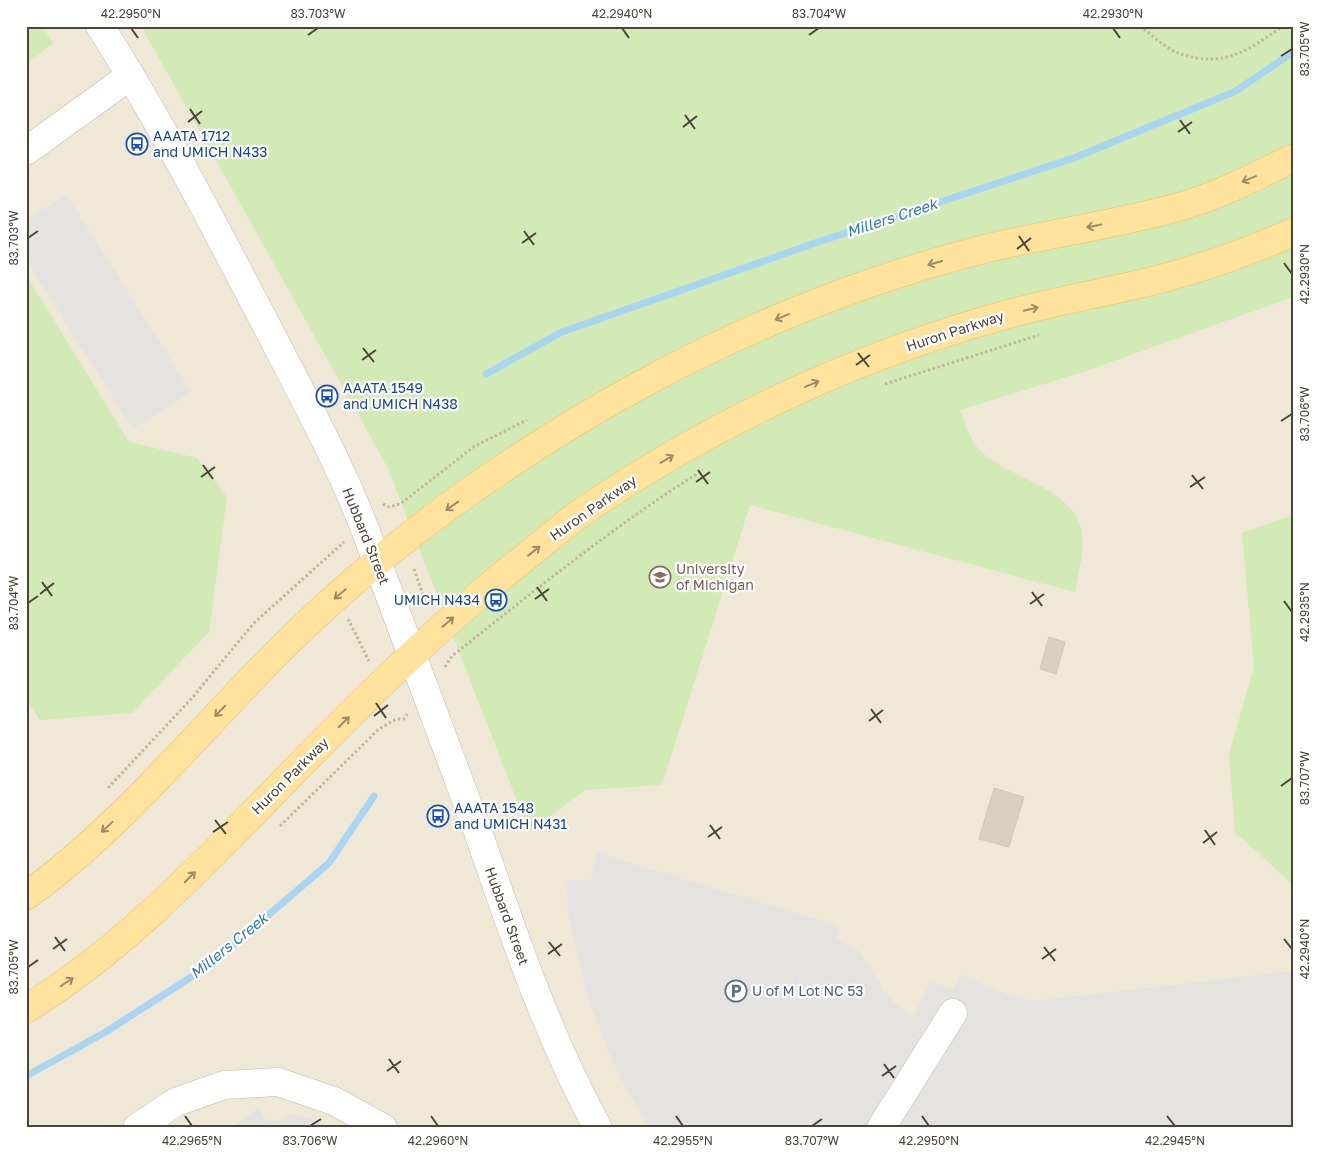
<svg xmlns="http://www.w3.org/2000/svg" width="1319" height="1154" viewBox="0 0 1319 1154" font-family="'Golos Text',sans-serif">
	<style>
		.education { fill: #efe8d6 }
		.green { fill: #d2eab5 }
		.parking { fill: #e5e3e0 }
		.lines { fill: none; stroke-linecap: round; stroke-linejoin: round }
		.stream { stroke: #a9d4f2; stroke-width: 7 }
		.building { fill: #d8cfc1; stroke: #d3c7b4 }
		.minor-casing { stroke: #c2bbae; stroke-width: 29 }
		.major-casing { stroke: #e6c16a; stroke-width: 29 }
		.path { stroke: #c4b79f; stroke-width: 3; stroke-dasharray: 2.5 2.5; stroke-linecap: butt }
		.minor { stroke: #fff; stroke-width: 28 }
		.major { stroke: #ffe39c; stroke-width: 28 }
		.oneway { stroke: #9c8c66 }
		.ticks { fill: none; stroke: #4b4439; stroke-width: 2 }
		.labels { text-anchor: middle; stroke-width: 4.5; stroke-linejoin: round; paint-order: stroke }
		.transit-label { font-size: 14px; fill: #164399; stroke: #fff; text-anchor: start }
		.street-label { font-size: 14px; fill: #4b4439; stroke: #fff }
		.education-label { font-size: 14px; fill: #785e54; stroke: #fff; text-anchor: start }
		.service-label { font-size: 14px; fill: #4e5e75; stroke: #fff; text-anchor: start }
		.water-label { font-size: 15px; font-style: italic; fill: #2e7ab2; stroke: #fff }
		.neatline { fill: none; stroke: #4b4439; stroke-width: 2 }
		.ticks-label { font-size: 12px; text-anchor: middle; fill: #4b4439 }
	</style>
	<rect width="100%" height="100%" fill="#f6f3ec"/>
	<!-- education -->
	<rect class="education" x="26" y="26" width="1267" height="1102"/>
	<!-- green -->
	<g class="green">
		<path d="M26,26H42L53,43L29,62L26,60Z"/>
		<path d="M141,26H1293V297L1086,371L960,410C965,422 969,439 978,448C1006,480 1077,486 1082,535C1084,553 1078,575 1075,592L750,505L662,785L585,790L529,832L387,466Z"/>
		<path d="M26,275L129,442L197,458L227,497L209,632L132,713L40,720L26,699Z"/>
		<path d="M1293,515V885L1235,832L1229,754L1254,667L1242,533Z"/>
	</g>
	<!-- parking -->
	<g class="parking">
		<path d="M66,194L191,392L133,429L26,260V220Z"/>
		<path d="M597,853L839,926L837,940L858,950L886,993L896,1004L913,1017L930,982L953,990L960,975L1007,994L1034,1001L1293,971V1128H649L623,1083L606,1046L587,994L568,913L567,880L590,881Z"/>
		<path d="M258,1108L268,1122L278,1121L290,1114L319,1121L332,1128H231Z"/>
	</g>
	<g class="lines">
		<!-- stream -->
		<g class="stream">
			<path d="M486,374L562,332L815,243L1074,158L1236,91L1293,52"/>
			<path d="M26,1076L104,1033L210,965L329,863L374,796"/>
		</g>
	</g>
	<!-- building -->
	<g class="building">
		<path d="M1049,637L1065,642L1056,674L1040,669Z"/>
		<path d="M994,788L1024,797L1009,847L979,839Z"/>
	</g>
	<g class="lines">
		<!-- minor casing -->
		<g class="minor-casing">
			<g id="minor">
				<path d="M100,26C159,119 209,216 260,313C297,385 337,457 366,532C404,631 441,730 477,829C512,930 546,1033 598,1128"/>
				<path d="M26,151L130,76"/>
				<path d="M137,1128L176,1102L224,1085L278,1082L334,1101L383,1128"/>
				<path d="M881,1128L953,1013"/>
			</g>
		</g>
		<!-- major casing -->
		<g class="major-casing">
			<g id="major">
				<path d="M26,896C126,824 203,725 290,640C394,538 527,445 655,377C759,322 870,278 984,249C1047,234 1112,225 1175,208C1216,197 1255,177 1293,158"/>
				<path d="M26,1009C120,951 196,872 272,794C353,710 436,627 528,555C548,539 567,522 588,508C714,423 854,357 1001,316C1054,301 1110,292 1164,278C1208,266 1251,251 1293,232"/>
			</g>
		</g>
		<!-- path -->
		<g class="path">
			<path d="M1140,26C1151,34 1165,48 1178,53C1224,69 1247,51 1283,26"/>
			<path d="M885,384L1039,335"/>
			<path d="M383,504L389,507L400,504L475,446L527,420"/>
			<path d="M414,569L427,607"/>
			<path d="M348,619L369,661"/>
			<path d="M445,667L452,656C534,591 615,525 703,470"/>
			<path d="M108,788L192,698L254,623L344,542"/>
			<path d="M280,826L378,730L396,719H404L408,713"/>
		</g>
		<!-- minor -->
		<use href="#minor" class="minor"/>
		<!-- major -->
		<use href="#major" class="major"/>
	</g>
	<!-- one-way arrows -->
	<defs><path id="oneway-shaft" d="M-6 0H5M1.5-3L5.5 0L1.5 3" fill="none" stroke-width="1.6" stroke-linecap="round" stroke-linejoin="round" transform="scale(1.25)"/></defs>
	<g class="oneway">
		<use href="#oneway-shaft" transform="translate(1249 179) rotate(157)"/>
		<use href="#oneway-shaft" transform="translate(1094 226) rotate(169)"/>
		<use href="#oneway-shaft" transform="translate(935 263) rotate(164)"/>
		<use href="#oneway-shaft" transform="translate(1031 309) rotate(-14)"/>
		<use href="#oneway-shaft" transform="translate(782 317) rotate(158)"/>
		<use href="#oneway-shaft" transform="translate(812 384) rotate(-23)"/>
		<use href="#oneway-shaft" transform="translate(667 459) rotate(-31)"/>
		<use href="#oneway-shaft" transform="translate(452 506) rotate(144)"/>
		<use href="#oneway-shaft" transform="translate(534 551) rotate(-38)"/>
		<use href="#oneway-shaft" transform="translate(340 594) rotate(140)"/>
		<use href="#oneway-shaft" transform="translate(448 622) rotate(-41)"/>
		<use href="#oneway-shaft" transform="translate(220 711) rotate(134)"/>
		<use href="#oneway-shaft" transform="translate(344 722) rotate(-45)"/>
		<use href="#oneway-shaft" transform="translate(107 827) rotate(137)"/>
		<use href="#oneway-shaft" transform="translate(190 877) rotate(-45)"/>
		<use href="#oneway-shaft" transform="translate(67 982) rotate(-34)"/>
	</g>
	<!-- ticks -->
	<path class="ticks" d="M131,28L138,38M622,28L629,38M1113,28L1120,38M308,35L318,28M809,35L819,28M1281,56L1292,49M190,109L200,124M685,115L695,129M1180,120L1190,134M188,122L202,111M683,127L697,116M1178,132L1192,122M524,231L534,245M1019,236L1029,251M28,238L38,231M522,243L536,233M1017,249L1031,238M1284,263L1292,274M363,348L374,362M858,353L869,367M362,360L376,350M856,365L870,355M1281,421L1292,414M203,465L213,479M698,470L708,484M1192,475L1203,489M201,477L215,467M696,482L710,472M1190,487L1205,477M42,582L52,596M537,587L547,601M1032,592L1042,606M40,594L54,583M535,599L549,589M1284,601L1292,612M28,603L38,596M1030,604L1044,594M376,703L386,718M871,709L881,723M374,716L388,705M869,721L883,710M1281,786L1292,778M215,820L226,834M710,825L720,839M1205,830L1215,845M213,832L228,822M708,837L722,827M1203,843L1217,832M55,937L65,951M1284,939L1292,949M549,942L560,956M1044,947L1055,961M53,949L67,939M548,954L562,944M1042,959L1056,949M28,967L38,960M389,1059L399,1073M884,1064L894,1078M387,1071L401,1061M882,1076L896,1066M185,1116L192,1126M431,1116L438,1126M676,1116L683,1126M922,1116L929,1126M1167,1116L1175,1126M310,1126L321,1119M812,1126L822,1119"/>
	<!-- icons -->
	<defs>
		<g id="bus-ring" transform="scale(1.125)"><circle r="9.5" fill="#fff" stroke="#1a4fb4" stroke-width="1.5"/><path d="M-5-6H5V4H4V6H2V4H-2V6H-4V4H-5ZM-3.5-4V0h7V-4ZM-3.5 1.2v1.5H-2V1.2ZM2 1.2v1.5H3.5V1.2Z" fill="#1a4fb4"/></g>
		<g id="university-ring" transform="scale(1.125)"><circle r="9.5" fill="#fff" stroke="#8d6e63" stroke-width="1.5"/><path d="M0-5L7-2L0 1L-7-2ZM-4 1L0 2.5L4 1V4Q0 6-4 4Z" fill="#8d6e63"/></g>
		<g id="parking-ring" transform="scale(1.125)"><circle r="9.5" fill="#fff" stroke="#5c6f8a" stroke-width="1.5"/><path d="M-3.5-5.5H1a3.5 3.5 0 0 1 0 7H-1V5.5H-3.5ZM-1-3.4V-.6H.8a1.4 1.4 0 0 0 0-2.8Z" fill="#5c6f8a"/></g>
	</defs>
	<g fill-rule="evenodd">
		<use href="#bus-ring" x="137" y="144"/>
		<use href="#bus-ring" x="327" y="396"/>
		<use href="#university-ring" x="660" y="577"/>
		<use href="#bus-ring" x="496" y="600"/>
		<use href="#bus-ring" x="438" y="816"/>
		<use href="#parking-ring" x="736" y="991"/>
	</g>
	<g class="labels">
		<!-- transit labels -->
		<g class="transit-label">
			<text x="153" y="141">AAATA 1712<tspan x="153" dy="16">and UMICH N433</tspan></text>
			<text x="343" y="393">AAATA 1549<tspan x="343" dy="16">and UMICH N438</tspan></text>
			<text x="480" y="605" text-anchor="end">UMICH N434</text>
			<text x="454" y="813">AAATA 1548<tspan x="454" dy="16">and UMICH N431</tspan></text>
		</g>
		<!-- street labels -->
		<g class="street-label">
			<text transform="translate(955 331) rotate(-18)" y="5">Huron Parkway</text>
			<text transform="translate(593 508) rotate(-35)" y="5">Huron Parkway</text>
			<text transform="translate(366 536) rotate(68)" y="5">Hubbard Street</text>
			<text transform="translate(290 776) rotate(-45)" y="5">Huron Parkway</text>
			<text transform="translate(507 916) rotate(70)" y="5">Hubbard Street</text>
		</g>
		<!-- education labels -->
		<g class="education-label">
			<text x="676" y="574">University<tspan x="676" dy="16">of Michigan</tspan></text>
		</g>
		<!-- service labels -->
		<g class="service-label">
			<text x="752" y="996">U of M Lot NC 53</text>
		</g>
		<!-- water labels -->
		<g class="water-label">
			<text transform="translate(892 218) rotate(-18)" y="5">Millers Creek</text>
			<text transform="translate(229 946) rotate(-39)" y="5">Millers Creek</text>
		</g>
	</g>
	<!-- border -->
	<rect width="1319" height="1154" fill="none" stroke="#ffffff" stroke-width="55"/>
	<rect x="28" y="28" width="1264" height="1098" class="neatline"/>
	<g class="ticks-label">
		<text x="131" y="18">42.2950°N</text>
		<text x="318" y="18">83.703°W</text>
		<text x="622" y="18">42.2940°N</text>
		<text x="819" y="18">83.704°W</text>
		<text x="1113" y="18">42.2930°N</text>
		<text transform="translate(1305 49) rotate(-90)" y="4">83.705°W</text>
		<text transform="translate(14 238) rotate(-90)" y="4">83.703°W</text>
		<text transform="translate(1305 274) rotate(-90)" y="4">42.2930°N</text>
		<text transform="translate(1305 414) rotate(-90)" y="4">83.706°W</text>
		<text transform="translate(14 603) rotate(-90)" y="4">83.704°W</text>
		<text transform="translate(1305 612) rotate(-90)" y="4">42.2935°N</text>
		<text transform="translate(1305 778) rotate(-90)" y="4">83.707°W</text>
		<text transform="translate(1305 949) rotate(-90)" y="4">42.2940°N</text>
		<text transform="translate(14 967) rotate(-90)" y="4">83.705°W</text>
		<text x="192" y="1145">42.2965°N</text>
		<text x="310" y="1145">83.706°W</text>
		<text x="438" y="1145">42.2960°N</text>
		<text x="683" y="1145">42.2955°N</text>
		<text x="812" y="1145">83.707°W</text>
		<text x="929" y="1145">42.2950°N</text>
		<text x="1175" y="1145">42.2945°N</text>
	</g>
</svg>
